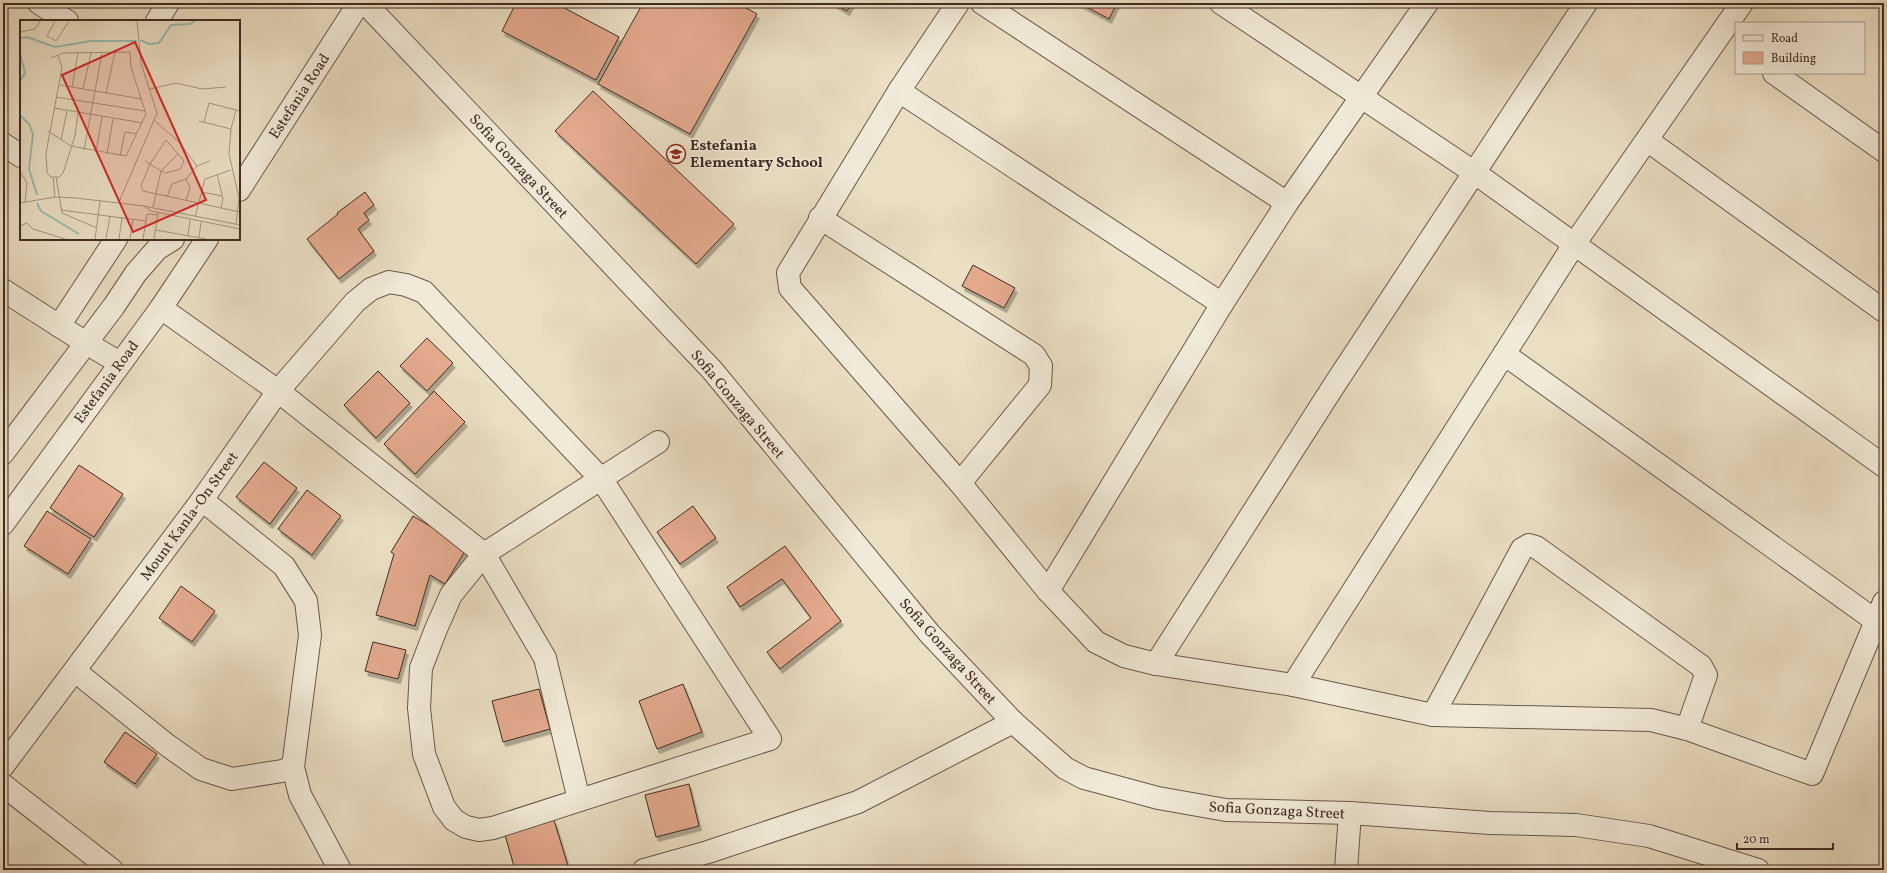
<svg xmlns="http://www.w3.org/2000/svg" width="1887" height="873" viewBox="0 0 1887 873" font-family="Vollkorn,serif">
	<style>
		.building { fill: #e3a98d; stroke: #402b23; filter: url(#shadow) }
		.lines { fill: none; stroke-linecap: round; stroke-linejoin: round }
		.minor-casing { stroke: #6a584b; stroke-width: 24 }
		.minor { stroke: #f1ead8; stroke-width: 22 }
		.labels { text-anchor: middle; stroke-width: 3; stroke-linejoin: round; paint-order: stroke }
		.street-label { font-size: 15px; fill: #402b23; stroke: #f1ead8 }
		.poi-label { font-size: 15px; font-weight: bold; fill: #402b23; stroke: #f1ead8; text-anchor: start }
		.inset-river { fill: none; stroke: #98bcaf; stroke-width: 2 }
		.inset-road { fill: none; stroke: #a69683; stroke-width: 1 }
		.view { fill: #d62828; fill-opacity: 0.15; stroke: #d62828; stroke-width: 2 }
		.inset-edge { fill: none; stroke: #402b23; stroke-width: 2 }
	</style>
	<defs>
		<filter id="shadow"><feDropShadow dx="2.5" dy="4.5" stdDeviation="0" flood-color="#0004"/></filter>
	</defs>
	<rect width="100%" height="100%" fill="#eadec3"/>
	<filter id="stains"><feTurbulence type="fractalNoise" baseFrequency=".005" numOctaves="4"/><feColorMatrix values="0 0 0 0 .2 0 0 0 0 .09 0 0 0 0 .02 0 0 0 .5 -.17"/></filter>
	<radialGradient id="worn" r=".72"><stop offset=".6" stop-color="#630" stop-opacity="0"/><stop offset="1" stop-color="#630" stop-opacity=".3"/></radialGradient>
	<!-- building -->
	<g class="building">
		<path d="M516,3H555L619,37L596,80L502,31Z"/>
		<path d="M643,3H737L757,14L690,134L598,84Z"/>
		<path d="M833,3H852L847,11Z"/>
		<path d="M1079,3H1117L1109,19Z"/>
		<path d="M593,91L734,224L696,264L555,131Z"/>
		<path d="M365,192L374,205L364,213L369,220L358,229L374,251L339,279L307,239L338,214L337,213Z"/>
		<path d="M973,265L1015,288L1004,308L962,286Z"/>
		<path d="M427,338L453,363L427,391L400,366Z"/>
		<path d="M378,371L410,403L376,438L344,405Z"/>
		<path d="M434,391L465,422L415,474L384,444Z"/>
		<path d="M264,462L297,488L270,524L236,497Z"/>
		<path d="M79,465L123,494L94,537L50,508Z"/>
		<path d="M307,490L341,516L312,555L278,529Z"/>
		<path d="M693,506L716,538L680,564L657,532Z"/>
		<path d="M47,511L91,539L68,574L24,546Z"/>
		<path d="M413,516L467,548L445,584L430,575L415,626L376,615L394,554L391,552Z"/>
		<path d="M785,546L841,621L780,669L767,652L811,618L782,579L740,607L727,587Z"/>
		<path d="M181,586L215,611L192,642L159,618Z"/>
		<path d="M373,642L406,650L398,679L365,671Z"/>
		<path d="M683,684L702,732L657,749L639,701Z"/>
		<path d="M539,689L550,729L503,742L492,701Z"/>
		<path d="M125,732L157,754L135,784L104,762Z"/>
		<path d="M689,784L699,826L656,837L645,795Z"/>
		<path d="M554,820L568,866L555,870H515L505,835Z"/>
	</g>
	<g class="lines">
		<!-- minor casing -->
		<g class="minor-casing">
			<g id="minor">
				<path d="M39,3L67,21"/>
				<path d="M365,3L712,370L929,633L1013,722L1065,768L1084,778L1158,798L1226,810L1350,813L1490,823L1576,825L1649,836L1758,870"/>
				<path d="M958,3L899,91L788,273L790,288L960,483L1048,591L1096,642L1124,656L1156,664L1293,685L1433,715L1651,720L1687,729L1812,774L1884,602"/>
				<path d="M982,3L1287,203"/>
				<path d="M1221,3L1475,173L1884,466"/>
				<path d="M157,21L168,3"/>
				<path d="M1774,73L1884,151"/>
				<path d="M899,91L1222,304"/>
				<path d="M1647,140L1884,311"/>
				<path d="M3,144L21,156"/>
				<path d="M239,190L359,3"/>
				<path d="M820,218L1034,355L1041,366L1040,385L960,483"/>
				<path d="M3,290L86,343L120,363"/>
				<path d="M161,308L278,391L484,554L545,658L579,800"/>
				<path d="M59,326L116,239"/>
				<path d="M1504,354L1876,621"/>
				<path d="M3,453L114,306L136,273L157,249L173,239"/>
				<path d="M202,500L284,566L306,601L310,635L293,767L300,795L340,870"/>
				<path d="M3,524L161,308L207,239"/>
				<path d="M1048,591L1222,304L1287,203L1427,3"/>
				<path d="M1156,664L1335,384L1586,3"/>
				<path d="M75,671L167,745L201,769L232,779L282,771L293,767"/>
				<path d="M1293,685L1575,243L1742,3"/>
				<path d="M1433,715L1522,549L1529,545L1536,547L1701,666L1706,675L1687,729"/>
				<path d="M3,766L202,500L278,391L355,302L371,289L389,282L406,285L424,292L602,480L770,739L493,828L479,830L466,827L454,820L444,807L424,754L419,708L421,668L436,629L451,595L484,554L658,442"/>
				<path d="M3,785L112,870"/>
				<path d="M644,870L708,852L858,802L1013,722"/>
				<path d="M1346,870L1350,813"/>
			</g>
		</g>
		<!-- minor -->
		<use href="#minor" class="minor"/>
	</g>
	<!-- icons -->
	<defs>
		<g id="school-ring" transform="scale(1)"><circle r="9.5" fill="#f1ead8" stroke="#8f2418" stroke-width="1.5"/><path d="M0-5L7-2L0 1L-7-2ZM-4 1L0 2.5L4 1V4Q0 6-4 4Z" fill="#8f2418"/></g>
	</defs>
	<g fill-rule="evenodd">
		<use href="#school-ring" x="676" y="154"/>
	</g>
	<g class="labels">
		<!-- street labels -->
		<g class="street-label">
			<text transform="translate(299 96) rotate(-57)" y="5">Estefania Road</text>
			<text transform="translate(519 166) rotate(47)" y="5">Sofia Gonzaga Street</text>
			<text transform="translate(106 382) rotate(-54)" y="5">Estefania Road</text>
			<text transform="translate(738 404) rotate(50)" y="5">Sofia Gonzaga Street</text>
			<text transform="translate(189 516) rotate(-54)" y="5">Mount Kanla-On Street</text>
			<text transform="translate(948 651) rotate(48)" y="5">Sofia Gonzaga Street</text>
			<text transform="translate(1277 810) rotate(3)" y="5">Sofia Gonzaga Street</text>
		</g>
		<!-- poi labels -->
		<g class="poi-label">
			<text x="690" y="150">Estefania<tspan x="690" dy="17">Elementary School</tspan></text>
		</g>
	</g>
	<!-- overview -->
	<g transform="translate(20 20)">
		<rect width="220" height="220" fill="#eadec3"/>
		<path class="inset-river" d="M0,18L7,17L35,27L71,21H117M120,20L129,24L139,23L151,5L170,4L175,1M0,33L5,53L0,61M0,95L9,104L13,114L9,149L17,175M17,183L21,191L59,214"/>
		<path class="inset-road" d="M35,1L27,16L36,21L49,1M0,12L15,9L20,1M38,35L42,48L26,133L27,153L31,157H39L43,153L55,116L58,93M40,65L122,79M52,67L58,33M63,69L71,33M130,69L156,63L182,69L206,67M86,73L95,32M36,77L125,91M34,88L123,103M135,101L158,121L177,146M179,101L211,109M184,102L189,83L220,91M28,111L51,126L106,136L126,94L111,47L110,32L43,33L31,38M41,120L47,91M64,130L82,33M76,132L82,97M87,134L93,99M100,136L105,112L117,114M125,141L130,144L141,151L146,153L160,149L164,141L146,120L130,144L121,166L123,171L220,192M0,151L7,163L5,182M197,154L203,179L201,188M33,157L35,177M36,157L42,193L77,208M166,159L170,167L166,181M181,172L202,176M147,177L152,164L166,159L177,146L190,141M99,182L137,93L121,43L117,1M0,183L35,177L56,178L124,186L220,205M124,186L131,191L220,209M133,187L141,151L158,134M41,190L126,201M175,197L185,159L211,150M216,204L219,178L209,134L211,109L216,90M0,206L7,203L13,209L45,219M136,210L186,219M168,216L170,200M179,218L181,202M75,219L80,181M86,219L90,196M99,219L102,197M110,219L113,199M123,219L127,194L138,195M134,219L138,193"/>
		<path class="view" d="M115,22L186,180L113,212L42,55Z"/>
		<rect width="220" height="220" class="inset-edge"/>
	</g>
	<!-- margin -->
	<rect width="1887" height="873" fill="none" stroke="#eadec3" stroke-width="16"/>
	<rect x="4" y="4" width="1879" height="865" fill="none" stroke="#402b23" stroke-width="2"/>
	<rect x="8" y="8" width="1871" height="857" fill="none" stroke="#402b23"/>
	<!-- legend -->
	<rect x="1735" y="22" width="130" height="52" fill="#f1ead8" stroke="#aa9e90"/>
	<rect x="1743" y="35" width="20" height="6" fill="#f1ead8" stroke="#aa9e90"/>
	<text x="1771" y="42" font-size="12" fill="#402b23">Road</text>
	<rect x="1743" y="52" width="20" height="12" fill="#e3a98d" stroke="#aa9e90"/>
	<text x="1771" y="62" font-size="12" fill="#402b23">Building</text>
	<!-- scale -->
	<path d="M1737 843v6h96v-6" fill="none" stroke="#402b23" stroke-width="2"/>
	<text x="1743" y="843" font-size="12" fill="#402b23" stroke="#f1ead8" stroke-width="3" paint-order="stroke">20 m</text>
	<rect width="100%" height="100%" filter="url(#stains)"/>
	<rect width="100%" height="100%" fill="url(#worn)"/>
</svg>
